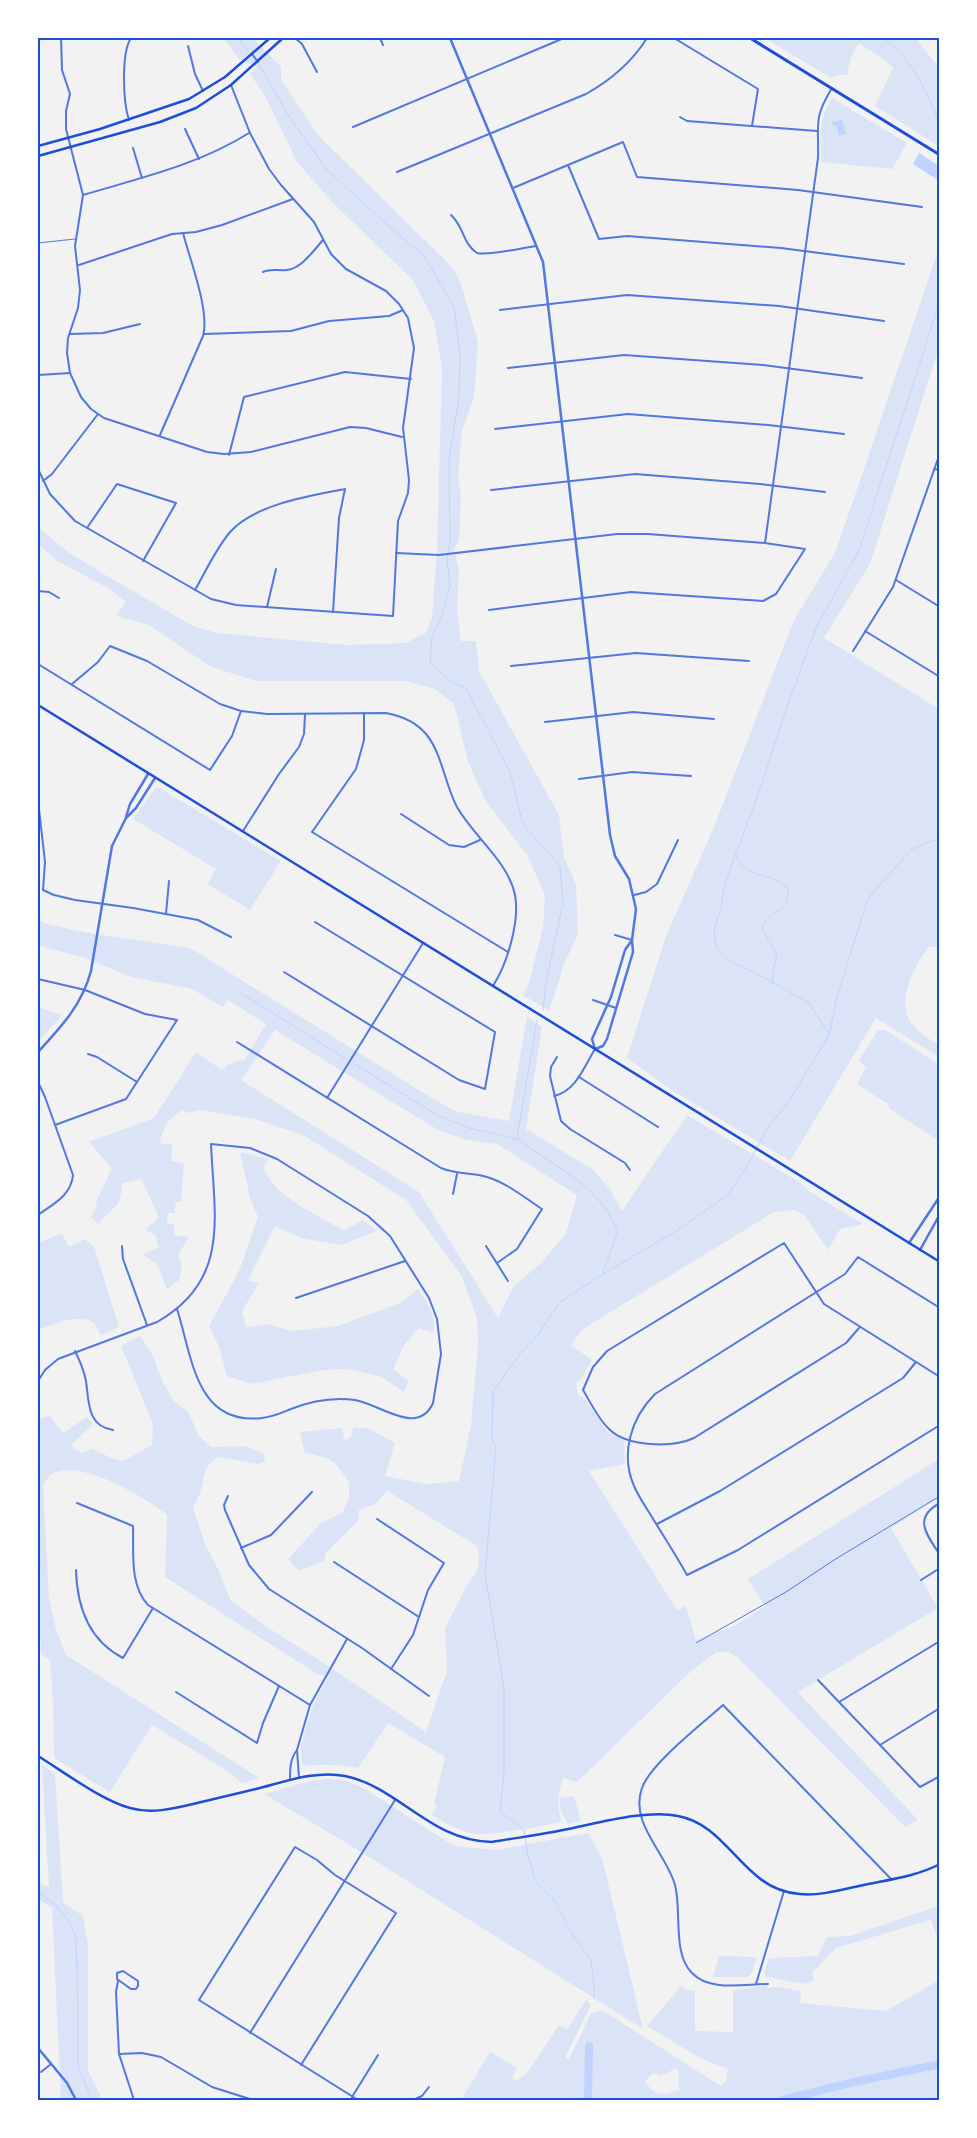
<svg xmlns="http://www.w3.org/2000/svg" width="977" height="2138" viewBox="0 0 977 2138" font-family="'Times New Roman',serif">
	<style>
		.green { fill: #dbe4f7; fill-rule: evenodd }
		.water { fill: #bfd3fe }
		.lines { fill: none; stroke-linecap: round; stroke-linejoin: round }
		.stream { stroke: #bfd3fe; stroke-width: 1 }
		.river { stroke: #bfd3fe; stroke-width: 8 }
		.service { stroke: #5277de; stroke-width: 1 }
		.minor { stroke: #5277de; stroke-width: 2 }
		.tertiary { stroke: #5277de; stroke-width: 2.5 }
		.secondary { stroke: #1d4ed8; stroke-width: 2.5 }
		.primary { stroke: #1d4ed8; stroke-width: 3 }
		.neatline { fill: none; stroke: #1d4ed8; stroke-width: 2 }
	</style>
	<rect width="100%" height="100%" fill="#f2f2f2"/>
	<!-- green -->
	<g class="green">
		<path d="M224,38H253L281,67V80L318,135L453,268L461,284L478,342L474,397L462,431L458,477L461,496L459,541L454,548L459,571L457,611L461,641H476L479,671L559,815L564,857L576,884L578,934L565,962L549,1011L523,995L529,983L543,927L545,895L527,855L485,800L468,761L454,704L435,689L406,681H257L211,667L149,625L116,616L126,602L108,588L57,561L38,544V527L68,552L107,576L193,626L217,633L347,645L406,643L426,632L432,617L437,549L442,368L434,321L413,280L334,204L297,162L265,96L250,74L257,67L239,59Z"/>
		<path d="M765,38H915L939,67V146L875,106L893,68L883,59L859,43L851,57L847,75H838L831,78Z"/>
		<path d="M832,98L907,143L892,169L821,162C821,135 818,121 832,98Z"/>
		<path d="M939,248V347L870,564L824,638L939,709V947H929C914,965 896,1002 911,1023C919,1033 929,1039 939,1045V1057L876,1018L790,1161L670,1089L627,1058L666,936L714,827L794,620L836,551Z"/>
		<path d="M158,787L281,861L250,910L208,884L216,869L133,819L155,788Z"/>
		<path d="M38,919L47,924L89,933L190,948L435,1100L458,1112L509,1121L527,1016L542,1027L526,1129L592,1169L610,1189L622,1211L687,1115L799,1182L812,1193L863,1224L840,1229L828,1250L804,1215L795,1210L774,1212L583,1329L571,1345L592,1360L582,1378L576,1383L578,1395L585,1399L608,1433L624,1440L625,1464L589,1471L677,1610L686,1606L696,1640L736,1625L765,1606L748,1579L939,1459V1498L891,1528L938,1608L798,1692L918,1820L905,1827L738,1658L729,1652H716L688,1674L577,1782L563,1778C558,1795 556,1805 562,1822C543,1825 486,1838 470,1833C457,1830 444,1822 432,1815L437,1806L434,1803L445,1757L388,1723L358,1768C338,1764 322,1764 302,1766L301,1746L303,1738L313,1705L329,1676L319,1675L165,1577L167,1515C145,1497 76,1455 49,1476C47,1478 45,1483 43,1486L49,1599L56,1629L66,1655L259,1778L242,1783L229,1772L152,1725L110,1792L54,1758L53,1702L50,1660L41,1654L38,1585V1375L40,1418L50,1416L63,1433L87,1417L93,1424L72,1444V1447L82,1453L92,1449L114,1459L123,1461L152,1445L153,1424L121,1346L140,1336L152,1354L163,1383L174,1401L189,1413L198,1435L211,1447L246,1446L265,1455L264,1462L258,1464L218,1457C202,1468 205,1476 200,1493C198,1498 195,1503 193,1508L205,1544L219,1571L231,1601L270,1629L321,1661L426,1732L447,1671L445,1628L469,1582L477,1571L479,1558L477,1546L387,1491L375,1504L358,1511L359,1520L326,1553L324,1561L299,1571L288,1559L320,1524L343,1512L349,1497V1482L336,1464L327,1458L305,1453L300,1432L342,1428L345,1441L351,1437L353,1427L370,1429L395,1443L385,1476L427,1484L459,1481L471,1425L478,1345L477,1318L461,1275L406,1200L303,1135L255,1119L201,1110L187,1113L182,1110C167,1121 164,1125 160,1143L172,1145L171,1161L184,1163L181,1202H176L174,1213H168L167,1223L174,1225L175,1236L189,1237L178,1255L182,1265L179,1280L167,1289L157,1264L143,1255L159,1247L155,1235L145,1230L159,1217L141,1179L123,1183L119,1203L98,1224L91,1217L96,1208L97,1200L112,1168L89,1142L154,1118L196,1052L222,1070L229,1064L245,1059L266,1024L228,1000L223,1007L192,989L131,977L86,958L40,946L38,944ZM275,1030L438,1130L463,1139L497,1144L577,1195L566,1233L541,1263L514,1286L498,1318L419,1192L241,1080Z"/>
		<path d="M38,1007L62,1015L38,1042Z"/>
		<path d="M878,1030H885L939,1064V1141L890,1109L888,1104L857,1084L866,1067L859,1060Z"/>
		<path d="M240,1152L269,1159L263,1168C277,1199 316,1213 344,1231L363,1220L377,1231L341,1245L301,1238L275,1226L248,1280L259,1283L242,1311L246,1327L268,1324L292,1331L338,1326L400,1303L418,1289C427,1302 438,1317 433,1333L419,1328L405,1344L393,1369L409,1381L404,1392L380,1376L346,1369L323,1370L251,1384L227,1376L219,1347L209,1326L239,1271L258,1217L250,1198Z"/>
		<path d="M62,1233L69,1247L84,1239L94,1246L119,1327L101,1335C98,1331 96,1324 92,1322C80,1313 50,1325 38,1330V1243Z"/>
		<path d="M42,1765L55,1774L63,1902L83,1916L88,1945V2071L103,2100H61L52,1908L38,1899V1882L49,1887Z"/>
		<path d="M330,1779L346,1781L362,1787L454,1846L496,1850L588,1833L602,1858L643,2029L358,1850L264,1794L314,1780Z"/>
		<path d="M574,1796L581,1821L568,1824L561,1812L559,1798Z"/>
		<path d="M939,1906V1943L931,1920L836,1948L812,1973L814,1981L804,1984L767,1977L764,1973L769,1958L818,1956L827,1937L850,1936Z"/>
		<path d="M719,1956L757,1957L752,1973L748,1977H713Z"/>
		<path d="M939,1980V2100H461L490,2052L517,2068L512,2078L517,2081L527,2073L559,2025L567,2029L586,2000L591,2005L565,2058L569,2059L591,2013L602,2010L721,2086L726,2081L728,2069L702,2059L647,2026L681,1986L686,1990L695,1991V2031L733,2032V1990L767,1986L768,1988L779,1987L801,1991L800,2003L886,2011ZM677,2068L679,2072L678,2086L681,2090C662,2094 657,2099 645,2081L653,2073L661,2076Z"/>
	</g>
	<!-- water -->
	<g class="water">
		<path d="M842,120L846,134L839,135L837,126H833L832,122Z"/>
		<path d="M919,153L939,166V181L913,164Z"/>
	</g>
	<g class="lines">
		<!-- stream -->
		<g class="stream">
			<path d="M238,38L249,52"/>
			<path d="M883,38C913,59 927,92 940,126"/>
			<path d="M259,65L289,116L326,169L391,228L424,256L454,307L460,354L459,398L449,460L450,540L447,560L450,586L441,619L432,637L430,663L452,682L466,688L510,772L523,825L560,866L563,902L546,983L543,1010"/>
			<path d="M736,855C743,880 775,871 788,889C791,915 766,910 762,928L777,955L772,975L773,982"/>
			<path d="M241,993L346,1059"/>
			<path d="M829,1034L809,1003L750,970L731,962L716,947L714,929L721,907L725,883L762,784L783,718L815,630L859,550L940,301"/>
			<path d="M353,1063L437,1115L469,1128L517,1139L572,1176L589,1190L607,1210L618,1230L603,1273"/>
			<path d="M517,1139L537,1020"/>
			<path d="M38,1892L53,1903L66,1917L73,1929L76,1941L78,2009V2066L92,2100"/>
			<path d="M594,1998V1987L591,1961L571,1932L556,1902L535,1881L528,1855L524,1830L500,1811L504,1773V1688L485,1573L496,1449L492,1437L493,1391L521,1353L537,1336L560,1302L603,1274L678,1230L728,1195L746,1168L768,1127L788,1103L829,1035L837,997L868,898L912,849L940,838"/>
		</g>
		<!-- river -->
		<g class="river">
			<path d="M588,2100L589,2046"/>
			<path d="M782,2100L850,2083L940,2064"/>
		</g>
		<!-- service -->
		<g class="service">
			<path d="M38,243L75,239"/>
			<path d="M696,1643L786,1592L834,1560L940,1496"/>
		</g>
		<!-- minor -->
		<g class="minor">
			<path d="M61,38L62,70L70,94L66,111V129L83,195L75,246L80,290L78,308L68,338L67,353L70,373L81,397L91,409L104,418L207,452L224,454L251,452L350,427L366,428L402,437"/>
			<path d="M295,38L302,44L317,72"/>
			<path d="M380,38L383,45"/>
			<path d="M674,38L758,89L752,126"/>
			<path d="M188,46L195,74L203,91"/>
			<path d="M252,54L258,62"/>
			<path d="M680,117L687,121L817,131"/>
			<path d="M129,120C123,102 121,53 131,38"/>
			<path d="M353,127L564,38"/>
			<path d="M185,129L199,159"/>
			<path d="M133,148L142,178"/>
			<path d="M568,165L599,239L627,236L781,248L904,264"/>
			<path d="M397,172L586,94C611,80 632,62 647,38"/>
			<path d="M513,188L623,142L637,177L798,190L922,207"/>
			<path d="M83,195C140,178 198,165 249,133"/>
			<path d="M451,215C465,228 462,243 477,253C489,256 521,248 536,246"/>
			<path d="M79,265L172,234L196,232L222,225L293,199"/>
			<path d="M263,272C271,268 278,271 287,270C302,268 313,251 323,240"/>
			<path d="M500,310L627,295L779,306L884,321"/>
			<path d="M70,334L103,333L140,324"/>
			<path d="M204,334L291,331L329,321L389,316L403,310"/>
			<path d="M508,368L624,355L763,365L862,378"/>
			<path d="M38,375L70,373"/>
			<path d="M495,429L628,414L768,425L844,434"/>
			<path d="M160,435L203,336C210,311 190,260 183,233"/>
			<path d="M229,455L244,397L345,372L411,379"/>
			<path d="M38,469L50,494L75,521L211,599L236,605L393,616L398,521L408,493L409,480L403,428L414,348L408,318L399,304L386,291L346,269L331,254L314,222L281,185L269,169L250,133L231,85"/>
			<path d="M934,469L940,470"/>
			<path d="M43,481L52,474L98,414"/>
			<path d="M491,490L635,474L760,484L825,492"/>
			<path d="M87,528L117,484L176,503L143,561"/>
			<path d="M765,543L818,158C819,124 813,119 832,88"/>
			<path d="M396,553L439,555L617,534H648L765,543L805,549L776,594L763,601L631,592L489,610"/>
			<path d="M896,580L940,607"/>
			<path d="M195,590C206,571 216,548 231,531C256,504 310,496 345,489L339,518L333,612"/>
			<path d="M38,591L49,592L59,598"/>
			<path d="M267,607L276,569"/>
			<path d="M865,631L940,677"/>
			<path d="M853,651L893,587L940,453"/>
			<path d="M38,664L210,770L232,736L241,711"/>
			<path d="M511,666L636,653L749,661"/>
			<path d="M72,684L98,662L110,646L147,661L220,704L241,711L267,714L386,713C402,716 416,722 426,734C442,753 445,785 457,807C474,837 508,861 515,895C520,922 507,964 493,986"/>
			<path d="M364,713V740L356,769L312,832L508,952"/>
			<path d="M545,722L633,712L714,719"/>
			<path d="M579,779L632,772L691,776"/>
			<path d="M39,809L45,862L43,890L54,895L75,900L133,908L198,920L231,937"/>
			<path d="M401,814L449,845L464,847L480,840"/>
			<path d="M243,831L279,774L299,747L304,734L305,714"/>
			<path d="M634,895L646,892L657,884L678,840"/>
			<path d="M166,914L169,881"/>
			<path d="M615,935L632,940"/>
			<path d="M284,972L459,1080L485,1089L495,1032L315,922"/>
			<path d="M38,979L85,990L145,1014L177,1020L126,1099L55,1125"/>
			<path d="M593,1000L616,1008"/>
			<path d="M237,1042L441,1168C457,1175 472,1172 487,1177C507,1183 525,1198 542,1209L517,1249L497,1263"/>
			<path d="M88,1054L97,1057L137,1082"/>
			<path d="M557,1057L551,1067L550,1076L561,1121L570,1129L625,1163L630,1170"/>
			<path d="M579,1077L658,1127"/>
			<path d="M38,1082L45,1097L73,1175C71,1196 53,1204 38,1215"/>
			<path d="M554,1096C576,1091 584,1067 595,1049"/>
			<path d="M327,1098L423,943"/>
			<path d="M453,1194L457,1174"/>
			<path d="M122,1246L123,1259L147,1325"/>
			<path d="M486,1246L508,1281"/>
			<path d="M296,1298L405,1261"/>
			<path d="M940,1308L858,1257L845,1274L655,1394C631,1418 620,1454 634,1486C639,1498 648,1510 655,1522C666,1540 677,1557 687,1575L738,1550L940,1425"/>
			<path d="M859,1328L846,1343L694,1438C672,1448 627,1447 609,1429C598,1419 591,1403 583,1390L593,1367L607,1351L784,1243L824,1304L940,1377"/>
			<path d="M75,1351C80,1361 84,1371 86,1381C89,1402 87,1426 113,1430"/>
			<path d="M38,1381L45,1370L58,1359L157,1322C231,1280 214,1216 211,1144L250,1148L277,1159L368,1216L390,1236L429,1298L437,1319L441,1354L433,1403C418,1437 380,1404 355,1400C334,1397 311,1401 291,1409C281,1413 273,1417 262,1418C195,1426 192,1355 177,1309"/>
			<path d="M228,1496L224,1505L225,1510L249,1565L269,1589L362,1648L429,1696"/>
			<path d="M77,1503L133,1526C134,1551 129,1585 148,1605L310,1705"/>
			<path d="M940,1503C912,1518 927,1535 940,1555"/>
			<path d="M377,1519L444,1563L428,1590L413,1635L391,1669"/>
			<path d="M657,1524L720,1491L903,1378L916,1362"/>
			<path d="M241,1548L271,1535L312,1492"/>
			<path d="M334,1562L419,1617"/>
			<path d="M76,1570C77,1607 88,1640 123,1658L153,1608"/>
			<path d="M921,1580L940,1568"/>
			<path d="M818,1680L920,1787L940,1776"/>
			<path d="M176,1692L257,1743L263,1723L279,1686"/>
			<path d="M839,1702L940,1641"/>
			<path d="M880,1745L940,1708"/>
			<path d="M297,1750L299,1777"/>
			<path d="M290,1780C290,1769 290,1759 297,1750L310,1705L347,1639"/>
			<path d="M123,1971L138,1981V1986L136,1989H131L117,1979V1973Z"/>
			<path d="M118,1981L116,1992L119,2054L134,2100"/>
			<path d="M756,1984L784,1891"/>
			<path d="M768,1984C744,1984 710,1992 692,1973C672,1954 682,1910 675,1885C666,1853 629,1823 642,1788C650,1764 702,1724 723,1705L891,1879"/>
			<path d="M250,2033L395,1800"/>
			<path d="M119,2054L142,2053L161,2057L212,2087L253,2100"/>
			<path d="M301,2065L396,1913L335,1875L317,1860L295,1847L199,2000L358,2100"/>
			<path d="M41,2072L51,2064"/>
			<path d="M352,2097L378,2055"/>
			<path d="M413,2100L422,2096L429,2087"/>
		</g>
		<!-- tertiary -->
		<g class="tertiary">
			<path d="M450,38L543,262L610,835L615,856L629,879L636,909L632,940L633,952L607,1039L603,1046L595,1049L592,1039L611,997L625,950L632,940"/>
			<path d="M126,817L130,804L148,774"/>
			<path d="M38,1052C61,1027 82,1005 91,971L112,846L126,818L136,808L155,778"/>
			<path d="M909,1243L940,1196"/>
			<path d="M920,1250L940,1214"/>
			<path d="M38,2048L67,2083L76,2100"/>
		</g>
		<!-- secondary -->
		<g class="secondary">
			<path d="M38,146L100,129L189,99L225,77L270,38"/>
			<path d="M38,156L160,122L196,108L231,85L283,38"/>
			<path d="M38,705L940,1262"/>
			<path d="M38,1756C64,1772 101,1800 130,1808C151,1814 172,1809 193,1804C214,1799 235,1794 256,1789C284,1782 316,1770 345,1776C399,1787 430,1841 492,1842C515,1838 539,1835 563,1830C595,1824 646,1809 678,1816C715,1823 731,1856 758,1877C770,1887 784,1893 800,1894C820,1896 840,1890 859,1886C886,1880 915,1877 940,1864"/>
		</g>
		<!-- primary -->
		<path class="primary" d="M750,38L940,155"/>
	</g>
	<!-- border -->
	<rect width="977" height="2138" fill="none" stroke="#ffffff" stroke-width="78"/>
	<rect x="39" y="39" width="899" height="2060" class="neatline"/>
</svg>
